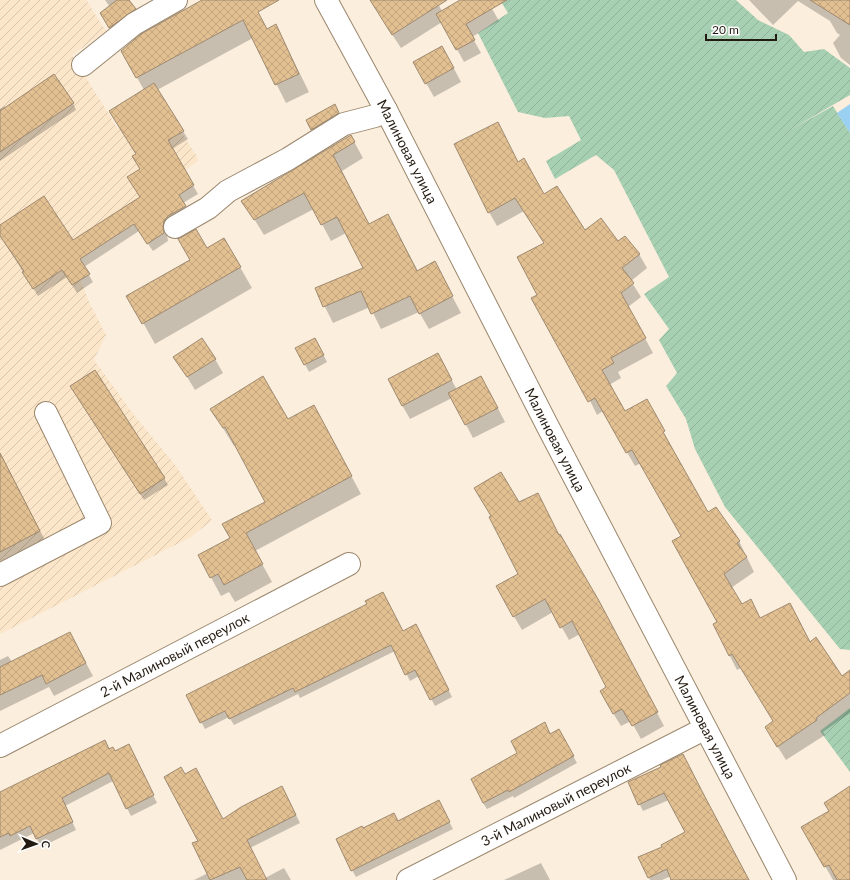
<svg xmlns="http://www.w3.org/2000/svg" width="850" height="880" viewBox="0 0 850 880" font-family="Lato,sans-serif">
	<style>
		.industrial { fill: url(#industrial-furrows) }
		.garden { fill: url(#garden-furrows) }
		.water { fill: #9ad0f1 }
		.shadow { fill: #0003 }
		.building { fill: url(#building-cross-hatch); stroke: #9e8a70 }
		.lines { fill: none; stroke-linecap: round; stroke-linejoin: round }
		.minor-casing { stroke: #9a866c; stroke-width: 24 }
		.minor { stroke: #fff; stroke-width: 22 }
		.labels { text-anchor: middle; stroke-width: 3.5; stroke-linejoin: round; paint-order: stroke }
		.street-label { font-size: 14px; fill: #231b11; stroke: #fff }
	</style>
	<defs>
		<pattern id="industrial-furrows" width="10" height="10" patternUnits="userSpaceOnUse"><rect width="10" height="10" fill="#fce6ca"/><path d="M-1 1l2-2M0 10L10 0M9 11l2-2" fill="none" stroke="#d8c5ac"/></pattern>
		<pattern id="garden-furrows" width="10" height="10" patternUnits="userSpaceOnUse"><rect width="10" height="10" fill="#a7d0b2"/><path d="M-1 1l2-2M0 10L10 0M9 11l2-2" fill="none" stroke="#8fb298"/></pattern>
		<pattern id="building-cross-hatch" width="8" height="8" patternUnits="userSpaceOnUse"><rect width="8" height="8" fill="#e3c092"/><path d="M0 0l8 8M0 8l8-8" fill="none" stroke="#c2a47d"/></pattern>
	</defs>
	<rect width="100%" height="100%" fill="#fbeedd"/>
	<!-- industrial -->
	<path class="industrial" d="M0,0H86L106,31L72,55L118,129L161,101L199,160L71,256L89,302L106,335L94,360L134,415L176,466L212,520L191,537L0,634Z"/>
	<!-- garden -->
	<g class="garden">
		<path d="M500,0H736L758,20L789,35L804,52L824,49L850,68V95L788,131L833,106L850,133V650L840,649L725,507L695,449L686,419L666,386L677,373L659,340L669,329L644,294L669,277L614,170L596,155L555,179L546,161L581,140L569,116L545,118L518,112L478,33L508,13Z"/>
		<path d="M850,708V772L820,731Z"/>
	</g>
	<!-- water -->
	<path class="water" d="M850,104V133L837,113Z"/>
	<!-- shadow -->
	<g class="shadow">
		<path d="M105,0H128L139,16L113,34L101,13L110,7Z"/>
		<path d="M205,0H274L256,9L267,30L276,25L309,92L286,103L253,38L157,90L188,139L172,149L198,194L183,203L190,215L168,229L167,235L168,241L153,251L139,231L84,267L93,282L77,293L67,277L38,296L0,235V226L73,241L141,198V170L137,154L144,90L122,51Z"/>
		<path d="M383,0H436L442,11L462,0H487L499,21L472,37L481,53L464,62L442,22L401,48L382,19Z"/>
		<path d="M749,0H850V65L841,58L833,43L840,35L837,33L830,21L798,1L773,25Z"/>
		<path d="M450,61L461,82L434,97L426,83Z"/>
		<path d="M73,103L76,110L0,161V109L5,106L6,108Z"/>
		<path d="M334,105L342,120L316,136L307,120Z"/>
		<path d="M351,136L363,158L342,171L369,225L388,215L418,271L443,279L461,313L429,329L419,312L381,329L370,307L333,323L316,289L364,268L346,233L331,241L314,209L264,235L243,201Z"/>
		<path d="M518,163L544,195L584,232L618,243L639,254L647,268L631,281L641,297L628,307L653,353L618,372L621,378L609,385L625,413L646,400L708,514L739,541L754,572L731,588L741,605L750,601L760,619L810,643L842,678L850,672V713L823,732L825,735L786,760L774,741V721L741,668L737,670L714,625L718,623L682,536L641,463L635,466L603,411L597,415L538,295L545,244L524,211L497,226L489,212Z"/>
		<path d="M224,239L252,288L155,344L128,296Z"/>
		<path d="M319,346L327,362L309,372L297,349Z"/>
		<path d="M438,354L457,390L489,391L505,422L473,438L452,398L410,419L402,405Z"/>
		<path d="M175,357L215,359L223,373L195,390Z"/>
		<path d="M75,393L164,478L168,485L144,500Z"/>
		<path d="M211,409L324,425L361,494L255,551L272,582L235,602L229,592L221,596L199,555L231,539L267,502L236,444L234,446Z"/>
		<path d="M0,453L5,462L51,552L0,564Z"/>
		<path d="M519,503L559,536L605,614L664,726L641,739L631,721L621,726L613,713L608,688L580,634L569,640L553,612L522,630L497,587L519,574Z"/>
		<path d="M403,632H420L452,697L435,706L419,676L410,681L395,651L300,698L298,694L234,725L229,717L205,729L187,696Z"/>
		<path d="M77,646L93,676L54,696L49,687L0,711V660L8,656L12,662Z"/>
		<path d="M545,724L550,734L559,730L577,763L514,798L513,796L487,809L483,803L518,753Z"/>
		<path d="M109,750L133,753L157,803L131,816L113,781L65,806L76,830L41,847L34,833L0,850V793Z"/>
		<path d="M686,762L749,880H672L671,876L662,880H650L649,877L663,847L686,833L669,800L643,811L629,783Z"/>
		<path d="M185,775L223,820L286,795L300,823L250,848L265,878L284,868L291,880H194L208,873Z"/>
		<path d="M850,787V880H833L803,828L830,811Z"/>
		<path d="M442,808L453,829L356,877L352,870L363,829L398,822Z"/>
		<path d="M541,863L550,880H504Z"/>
	</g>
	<!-- building -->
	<g class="building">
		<path d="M117,0H129L136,9L109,28L100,13Z"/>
		<path d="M202,0H279L258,12L267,29L276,24L299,74L275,85L243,20L136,78L121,51L141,34Z"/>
		<path d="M370,0H447L392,35Z"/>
		<path d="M460,0H507L466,24L475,40L456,50L436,14Z"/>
		<path d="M810,0H850V25Z"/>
		<path d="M442,46L454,68L425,84L413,62Z"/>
		<path d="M54,74L74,103L0,152V111Z"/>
		<path d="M154,83L184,131L168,140L194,185L179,195L186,206L168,216L164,221L163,227L164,233L147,244L134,224L80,259L90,274L72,285L62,270L33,289L22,272L24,271L0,236V225L44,196L73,240L140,197L127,177L140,169L132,156L136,154L109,111Z"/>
		<path d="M335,104L339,113L311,130L306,120Z"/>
		<path d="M498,122L518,162L524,158L544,194L557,186L585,230L601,218L618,241L625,236L640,254L622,268L634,283L621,293L646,338L611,358L614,363L602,370L625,411L647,399L665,431L663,432L708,512L716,507L740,541L737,543L747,557L724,574L742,604L751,599L760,618L790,603L810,642L816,637L842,676L850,670V693L816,718L817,720L777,747L765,727L773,721L732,654L729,656L713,624L717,622L672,541L681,536L632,450L626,453L595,398L588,402L531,298L537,295L517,257L544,243L515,198L488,213L454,144Z"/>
		<path d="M351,135L355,142L333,155L369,224L388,214L417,271L435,261L453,296L419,314L410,296L371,314L361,291L323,307L315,288L363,268L337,217L321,225L304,193L254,220L241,201Z"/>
		<path d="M196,229L207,248L224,238L241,267L142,324L126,296L190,260L178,239Z"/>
		<path d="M202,338L216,359L187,377L173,357Z"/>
		<path d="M315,338L324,355L304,365L295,348Z"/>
		<path d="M438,353L452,380L402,406L388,379Z"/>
		<path d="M95,370L165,478L140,494L70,386Z"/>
		<path d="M263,376L288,419L314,405L352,476L246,533L263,564L224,585L218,574L210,578L198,555L230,538L222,524L265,502L225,427L223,428L210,409Z"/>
		<path d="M481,376L498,408L465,425L448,393Z"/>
		<path d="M0,453L40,531L0,552Z"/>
		<path d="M501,472L519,502L538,493L559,535L560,534L598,599L658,712L632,726L622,709L613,714L600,691L606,687L572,621L560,628L545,599L513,617L496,586L518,574L489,517L491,516L474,488Z"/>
		<path d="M383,592L403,631L416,624L449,690L430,700L415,670L405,675L391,645L295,692L293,688L229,719L225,711L200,723L186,695L367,604L365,601Z"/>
		<path d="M70,632L86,663L46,684L42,675L0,695V667Z"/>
		<path d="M545,722L550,734L559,729L574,756L509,792L508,790L483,803L471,779L517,753L511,741Z"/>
		<path d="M105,740L109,749L113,747L115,751L129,744L154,795L126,809L109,773L62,798L73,822L36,839L30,826L10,836L9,833L0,837V792Z"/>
		<path d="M683,754L704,795L749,880H671L667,869L648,878L638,857L662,847L661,845L685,832L664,793L638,805L628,782L661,767L660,765Z"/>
		<path d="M181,767L185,774L196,768L223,819L241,807L282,786L296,815L247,840L267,880H247L240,867L210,880L192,843L198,841L164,777Z"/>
		<path d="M850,786V880H837L829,865L824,867L801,827L829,811L824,803Z"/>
		<path d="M439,800L450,822L351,871L336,839L362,826L363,828L394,813L398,821Z"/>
	</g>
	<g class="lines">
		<!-- minor casing -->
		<g class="minor-casing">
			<g id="minor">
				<path id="s1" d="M326,0L386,110L547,425L785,880"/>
				<path d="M83,65L134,24L176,0"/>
				<path d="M175,227L208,208L228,191L288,159L344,124L375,116L386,110"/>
				<path d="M0,575L100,523L46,413"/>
				<path id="s2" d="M0,746L349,564"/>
				<path id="s3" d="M408,880L704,729"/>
			</g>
		</g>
		<!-- minor -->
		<use href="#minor" class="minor"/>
	</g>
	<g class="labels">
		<!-- street labels -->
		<g class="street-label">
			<text dy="5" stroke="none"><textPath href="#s1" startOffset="172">Малиновая улица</textPath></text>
			<text dy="5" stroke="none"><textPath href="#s1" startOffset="496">Малиновая улица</textPath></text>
			<text dy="5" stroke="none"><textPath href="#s2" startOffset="197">2-й Малиновый переулок</textPath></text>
			<text dy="5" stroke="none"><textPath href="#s1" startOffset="820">Малиновая улица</textPath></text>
			<text dy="5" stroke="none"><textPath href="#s3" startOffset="166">3-й Малиновый переулок</textPath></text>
		</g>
	</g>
	<!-- north arrow -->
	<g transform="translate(36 844) rotate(92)" stroke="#ffffff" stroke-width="3" paint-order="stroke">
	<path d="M0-3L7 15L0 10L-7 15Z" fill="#231b11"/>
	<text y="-6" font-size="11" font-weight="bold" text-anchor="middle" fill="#231b11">С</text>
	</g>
	<!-- scale -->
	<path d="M706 34v6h70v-6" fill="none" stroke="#231b11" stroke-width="2"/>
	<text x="712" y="34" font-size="12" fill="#231b11" stroke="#ffffff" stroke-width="3" paint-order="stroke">20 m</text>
</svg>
